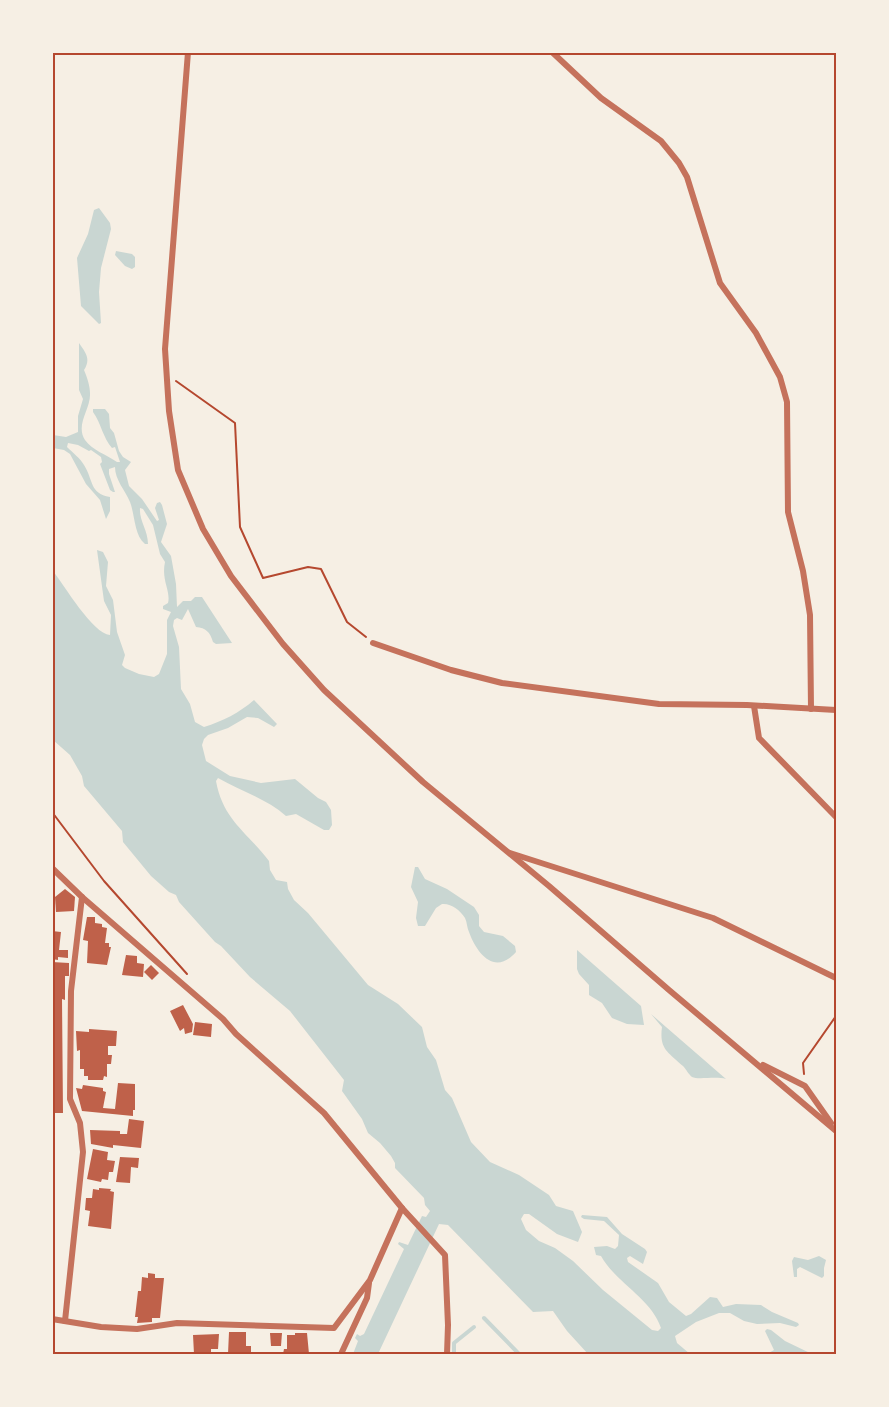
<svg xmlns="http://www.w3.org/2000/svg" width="889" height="1407" viewBox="0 0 889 1407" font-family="Quicksand,sans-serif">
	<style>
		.water { fill: #c9d6d2 }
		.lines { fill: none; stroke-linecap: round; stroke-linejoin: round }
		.stream { stroke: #c9d6d2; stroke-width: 4 }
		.building { fill: #bf614a }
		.path { stroke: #b5482f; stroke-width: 2 }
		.minor { stroke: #c5725c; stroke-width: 6 }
		.neatline { fill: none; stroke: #b5482f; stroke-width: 2 }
	</style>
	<rect width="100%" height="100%" fill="#f6efe4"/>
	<!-- water -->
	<g class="water">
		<path d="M99,208L110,223L111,229L101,268L99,292L101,323L99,324L81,306L77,258L88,234L94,210Z"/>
		<path d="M116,251L132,254L135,257V267L132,269L125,266L115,255Z"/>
		<path d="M79,343C86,353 91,359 84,370C87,377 90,386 90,393C91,409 75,424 85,440C92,450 107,455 117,462H120L115,447L112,448C103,438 101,423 93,412V409H105L109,414L110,428L114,433L119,451L123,457L131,462L125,470L129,486L142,499L157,521L159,520L155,508L157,503L160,502L162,505L167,524L161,542L171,556L176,584L177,607L183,601H191L195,597H202L232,643L216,644L213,642C210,632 206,628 196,627L188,609L182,620L177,618L174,620L173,626L179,647L181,689L190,704L195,722L204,727C223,721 239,713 254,700L277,724L274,727L258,718L247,717L228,728L208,735L204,739L202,745L206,761L230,776L261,783L295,779L318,798L326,802L331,810L332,825L329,830H324L296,814L286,816C267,799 241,791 218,778L216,781C223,820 247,832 269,861L270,870L276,880L287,882L288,889L294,900L308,913L368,985L398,1004L422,1027L427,1047L436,1060L445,1090L452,1098L471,1142L490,1162L519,1175L549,1195L556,1206L573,1211L582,1232L578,1242L557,1234L529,1214H524L521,1219L526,1230L539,1241L555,1248L573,1261L603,1290L652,1330L658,1331L661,1328C651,1298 616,1283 601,1256L596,1255L594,1247L607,1246L615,1249L618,1246L619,1235L604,1221L584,1219L581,1217L582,1215L607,1217L622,1234L645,1249L647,1252L643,1264L630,1256L627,1258L628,1262L658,1283L669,1302L686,1316L691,1314L710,1297L717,1298L723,1307L736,1304L761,1305L772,1312L798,1323L799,1325L796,1327L780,1323L757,1324L744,1321L730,1313H719L696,1322L675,1336L677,1343L690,1354H588L567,1331L553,1311L533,1312L448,1225L439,1224L378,1354H353L358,1341L355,1338L357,1334L360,1336L364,1334L404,1249L398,1244L399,1242L408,1245L422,1216L426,1217L430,1211L425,1205L424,1198L395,1168V1163L391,1156L380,1143L368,1133L362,1119L342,1091L344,1080L290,1011L250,977L221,946L215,942L179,902L176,895L169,892L151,876L123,842L122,831L84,786L82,776L70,755L53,740V571C64,585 93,634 110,635L111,615L104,601L97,550L103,552L108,562L106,586L113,600L117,632L125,655L122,665L125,668L139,674L154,677L159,674L167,654V620L171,612L163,609V606L168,603C171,591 161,580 165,562L160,554L153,525L143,509L140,508C139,521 148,530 148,544H145C134,535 135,515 130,502C125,490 115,480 115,467L109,469V474L115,492H113L110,490L100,464L102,462L101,457L91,450L89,451L78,445L68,443L67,447C73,453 80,458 84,465C94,481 89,493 110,497V511L106,519L100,500L86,484L70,454L64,450L53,448V435L66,437L78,432V416L83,399L79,390Z"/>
		<path d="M415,867H418L425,879L447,889L474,907L479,915V926L484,932L503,936L515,946L516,952C495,976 477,954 469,932C467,928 467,922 465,918C460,910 451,903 442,904L436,908L425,926H418L416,918L418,902L411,887Z"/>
		<path d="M577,950L641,1006L644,1025L627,1024L612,1018L602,1003L589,995V985L579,974L577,969Z"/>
		<path d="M651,1014L726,1079C716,1076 698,1080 692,1077C689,1075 686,1069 683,1066C668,1052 659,1049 662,1027Z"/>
		<path d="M819,1256L826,1260L824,1268V1276L822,1278L800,1267L797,1269V1277H794L792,1261L794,1257L808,1260Z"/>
		<path d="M767,1329L771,1330L785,1341L812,1354H786L779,1352L778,1354H767L774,1350L765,1331Z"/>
	</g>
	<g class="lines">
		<!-- stream -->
		<g class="stream">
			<path d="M484,1318L519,1354"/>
			<path d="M454,1354V1343L474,1327"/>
		</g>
	</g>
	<!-- building -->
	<g class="building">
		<path d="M65,889L75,897L74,911L56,912L55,897Z"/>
		<path d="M87,917H95V923L102,924V927L107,928L105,943H109V947H111L107,965L87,963L88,941L83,940Z"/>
		<path d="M52,931L61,932L59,950H68V958L58,957V960L52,959Z"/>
		<path d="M126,955L137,956V963L144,964L143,977L122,975Z"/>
		<path d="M52,962L69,963V976H65V1000L62,999L63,1113H52Z"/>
		<path d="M151,965L159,973L152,980L144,972Z"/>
		<path d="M183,1005L193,1024L192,1032L185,1034L184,1028L180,1031L170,1011Z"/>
		<path d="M195,1022L212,1024L211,1037L193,1035Z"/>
		<path d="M89,1029L117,1031L116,1046H108V1055H112L111,1064H107V1077L104,1076L103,1080H88V1076H84V1069H80V1050L77,1051L76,1031L89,1032Z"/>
		<path d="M118,1083L135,1084V1110H133V1116L82,1111L76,1088L82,1089L83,1085L103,1088V1091L106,1092L103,1108L115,1109Z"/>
		<path d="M129,1119L144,1121L141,1148L113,1145V1148L91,1144L90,1130L120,1131V1134H127Z"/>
		<path d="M93,1149L108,1152L107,1160L115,1161L113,1172H109L108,1180L102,1179L101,1182L87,1179Z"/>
		<path d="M120,1157L139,1158L138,1168L131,1167L130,1183L116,1182Z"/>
		<path d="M99,1188L111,1189L110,1191L114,1192L111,1229L88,1226L90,1211L85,1210L86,1198H92L93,1189L99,1190Z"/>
		<path d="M148,1273L155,1274V1278H164L160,1318H152V1322L137,1323L138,1317H135L138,1291H141L142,1277L148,1278Z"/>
		<path d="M229,1332H246V1346H251V1354H228Z"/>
		<path d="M270,1333H282L281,1346H271Z"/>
		<path d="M295,1333H307L309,1354H283L284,1349H287V1335H295Z"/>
		<path d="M219,1334L218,1349H211V1354H194L193,1335Z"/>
	</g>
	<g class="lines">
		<!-- path -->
		<g class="path">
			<path d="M176,381L235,423L240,527L263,578L308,567L321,569L347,622L366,637"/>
			<path d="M52,812L104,881L187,974"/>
			<path d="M804,1074L803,1063L836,1016"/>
		</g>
		<!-- minor -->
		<g class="minor">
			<path d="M188,52L165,349L169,411L178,470L203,529L231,576L283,644L324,690L423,782L549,886L669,990L836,1131"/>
			<path d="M552,52L601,98L661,141L679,163L687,177L720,283L756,333L780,377L787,402L788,512L803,571L810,615L811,709"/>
			<path d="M373,643L451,670L502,683L659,704L747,705L836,710"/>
			<path d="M754,706L759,738L836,817"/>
			<path d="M510,853L713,918L836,978"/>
			<path d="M52,868L82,897L223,1019L236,1034L324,1113L402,1208L445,1255L448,1325L447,1354"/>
			<path d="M763,1065L805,1086L831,1123"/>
			<path d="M52,1319L101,1327L137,1329L177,1323L334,1328L370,1280L402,1208"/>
			<path d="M65,1321L83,1152L80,1123L70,1099L71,991L82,897"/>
			<path d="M341,1354L367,1298L369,1283"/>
		</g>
	</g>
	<!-- border -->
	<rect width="889" height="1407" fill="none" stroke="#f6efe4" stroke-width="108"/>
	<rect x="54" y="54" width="781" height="1299" class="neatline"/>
</svg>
